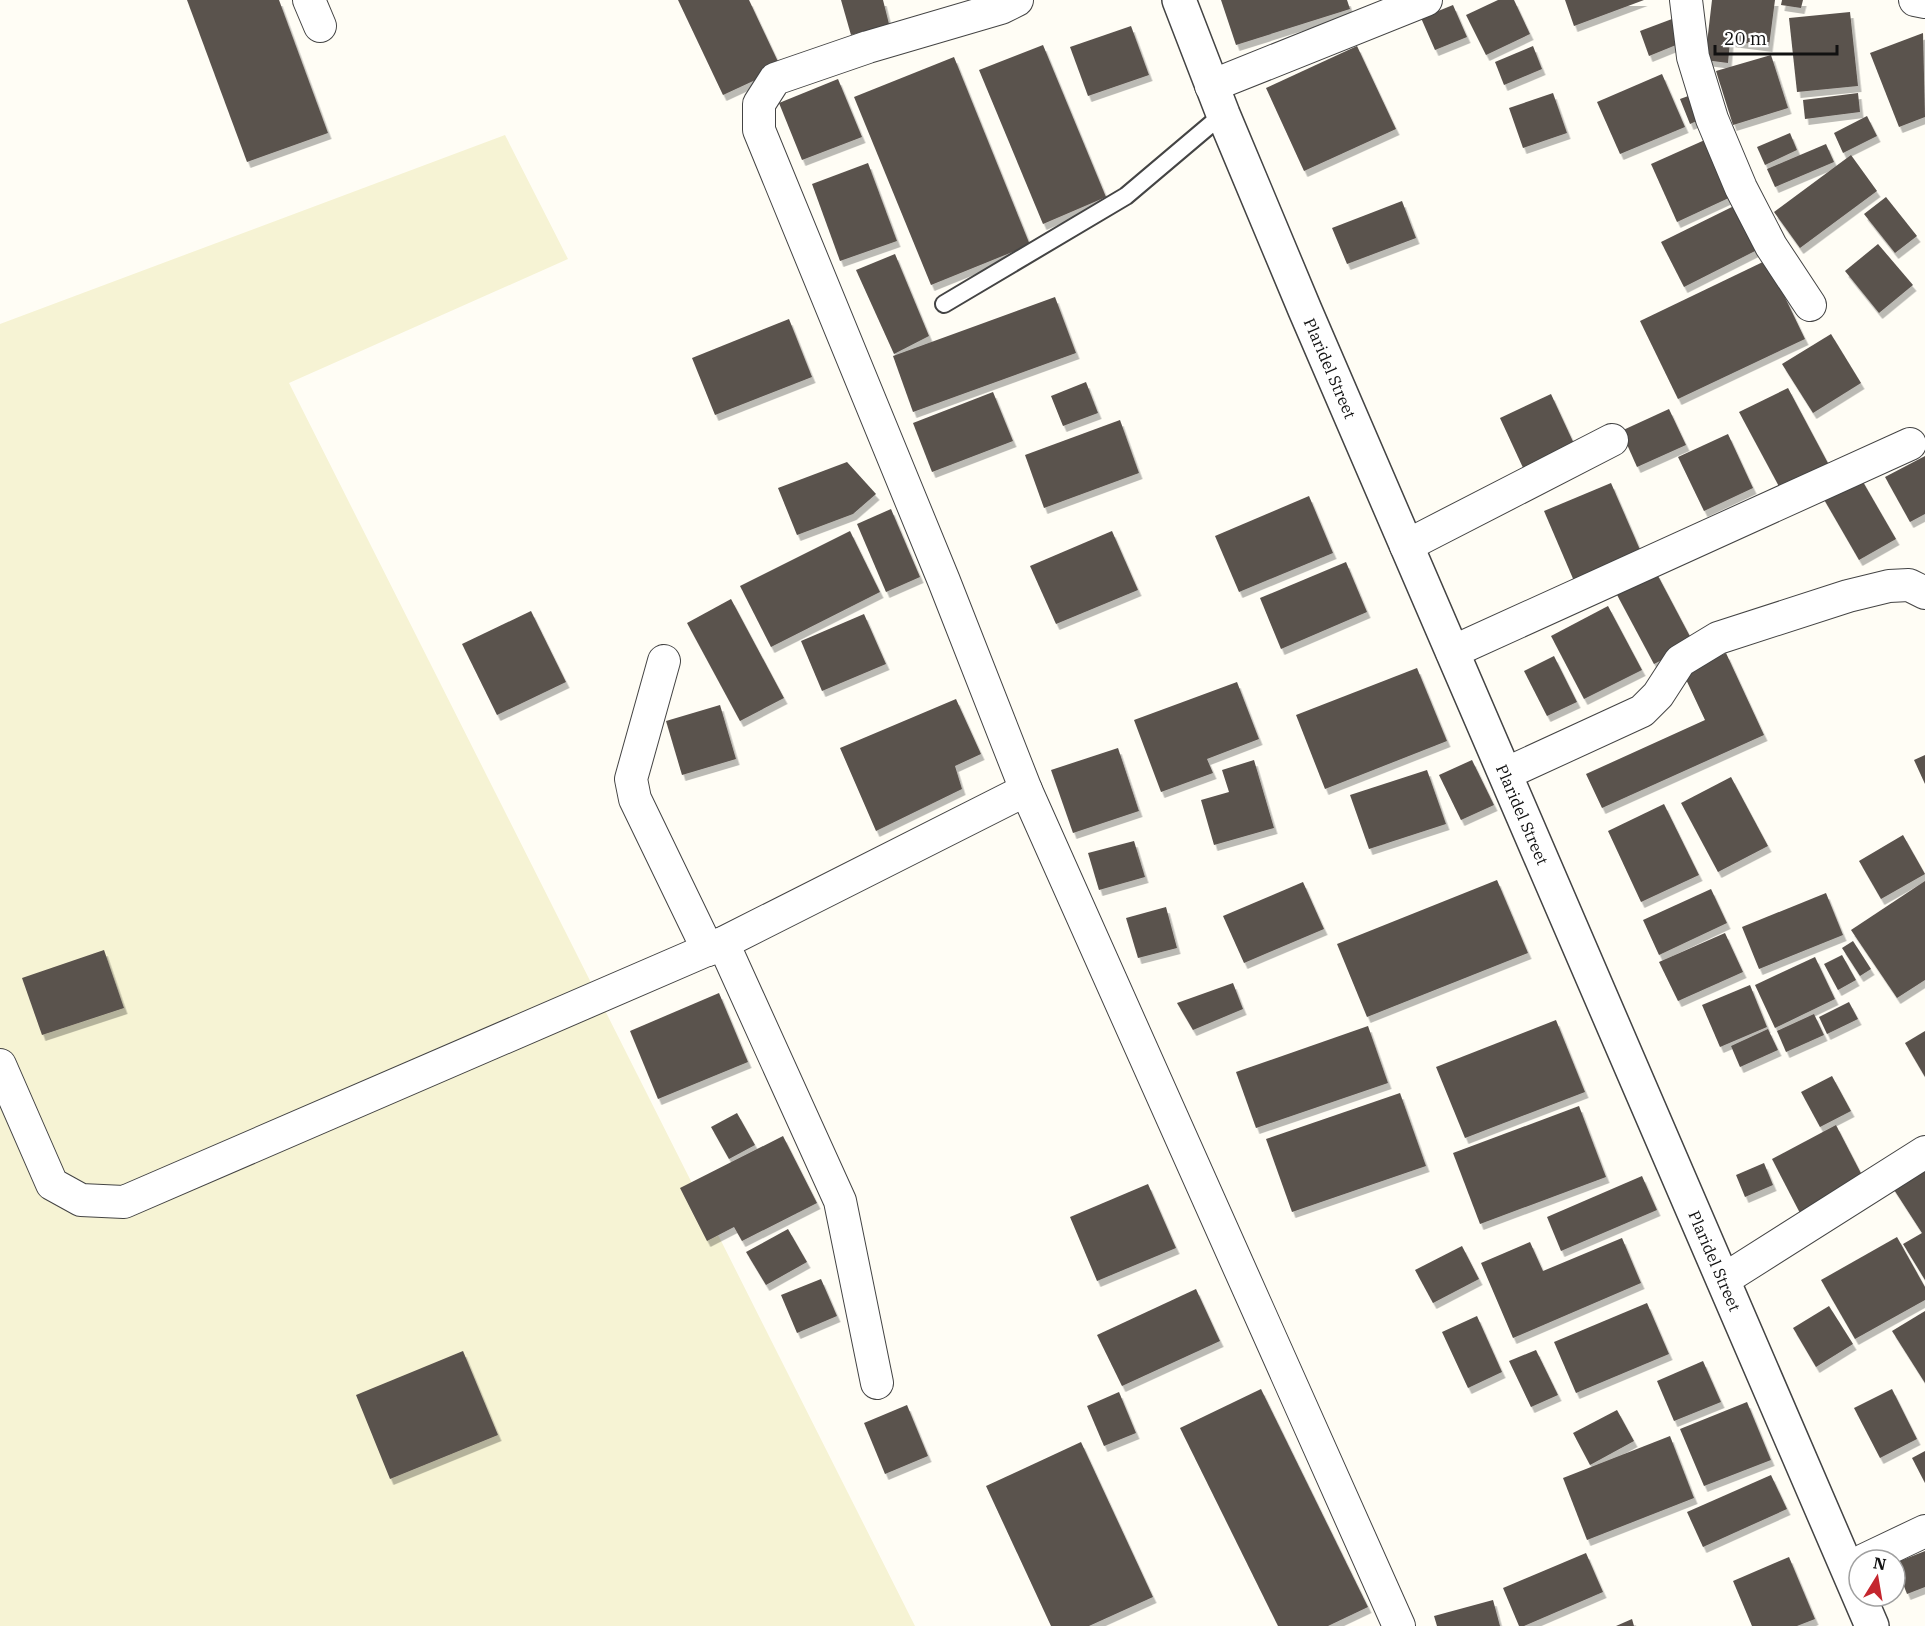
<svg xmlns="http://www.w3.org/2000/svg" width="1925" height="1626" viewBox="0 0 1925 1626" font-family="'IBM Plex Serif',serif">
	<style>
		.farmland { fill: #f6f3d4 }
		.building { fill: #5a524d; filter: url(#shadow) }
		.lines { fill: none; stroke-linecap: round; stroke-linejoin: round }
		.service-casing { stroke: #444; stroke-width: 20 }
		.minor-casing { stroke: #444; stroke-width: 34 }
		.tertiary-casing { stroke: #444; stroke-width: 36 }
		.service { stroke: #fff; stroke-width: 16 }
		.minor { stroke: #fff; stroke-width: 32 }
		.tertiary { stroke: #fff; stroke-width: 33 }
		.labels { text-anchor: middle; stroke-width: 6; stroke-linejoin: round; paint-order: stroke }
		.street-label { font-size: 16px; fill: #111; stroke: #fff }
	</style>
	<defs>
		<filter id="shadow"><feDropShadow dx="3.5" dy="6" stdDeviation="0" flood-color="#0004"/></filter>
	</defs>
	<rect width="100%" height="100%" fill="#fffdf5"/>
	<!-- farmland -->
	<path class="farmland" d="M505,135L568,259L289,383L915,1626H0V324Z"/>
	<!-- building -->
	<g class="building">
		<path d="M187,0H279L328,133L247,162Z"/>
		<path d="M678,0H749L781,68L723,95Z"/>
		<path d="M841,0H883L889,24L851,35Z"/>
		<path d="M1221,0H1347L1350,9L1236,45Z"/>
		<path d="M1498,0H1514L1530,34L1486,55L1466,15Z"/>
		<path d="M1565,0H1644L1574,26Z"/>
		<path d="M1712,0H1775L1769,46L1730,41L1728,63L1705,60Z"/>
		<path d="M1782,0H1803L1801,8L1781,5Z"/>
		<path d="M1453,5L1467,37L1435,50L1421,18Z"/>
		<path d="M1850,12L1858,86L1797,92L1789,18Z"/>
		<path d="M1672,19L1681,43L1649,56L1640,31Z"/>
		<path d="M1131,26L1149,75L1088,96L1070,47Z"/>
		<path d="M1923,33L1925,117L1899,127L1870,53Z"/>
		<path d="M1043,45L1106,197L1043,224L979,70Z"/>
		<path d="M1357,46L1396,129L1304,171L1266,88Z"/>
		<path d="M1533,46L1542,69L1504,85L1495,62Z"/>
		<path d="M1771,55L1788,108L1733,125L1716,71Z"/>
		<path d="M954,57L1030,245L931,285L854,97Z"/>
		<path d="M1662,74L1685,127L1620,154L1597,102Z"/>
		<path d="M838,79L862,137L802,160L779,103Z"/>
		<path d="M1553,93L1567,133L1523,148L1509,108Z"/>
		<path d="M1858,93L1860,112L1805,119L1803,100Z"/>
		<path d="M1691,95L1701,119L1690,124L1680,99Z"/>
		<path d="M1867,116L1877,136L1843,153L1834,133Z"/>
		<path d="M1790,133L1797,150L1765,165L1757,147Z"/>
		<path d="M1707,139L1733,196L1677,222L1651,164Z"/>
		<path d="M1826,144L1834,162L1775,187L1767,169Z"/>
		<path d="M1851,155L1877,191L1800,248L1774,212Z"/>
		<path d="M868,163L897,241L840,261L812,184Z"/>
		<path d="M1886,197L1917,236L1895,253L1864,214Z"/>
		<path d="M1402,201L1416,238L1347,264L1332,228Z"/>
		<path d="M1738,204L1761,248L1684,287L1661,242Z"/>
		<path d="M1878,244L1913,285L1879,313L1845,271Z"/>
		<path d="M895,254L929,336L894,354L856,270Z"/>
		<path d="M1767,260L1805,339L1678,399L1640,321Z"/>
		<path d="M1055,297L1076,353L913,412L893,356Z"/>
		<path d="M789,319L812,377L715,415L692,358Z"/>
		<path d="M1831,334L1861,383L1813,413L1782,364Z"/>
		<path d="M1086,382L1098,413L1063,426L1051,396Z"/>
		<path d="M1788,388L1829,465L1781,490L1739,412Z"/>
		<path d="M993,392L1013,441L932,472L913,423Z"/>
		<path d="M1551,394L1576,448L1525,472L1500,418Z"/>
		<path d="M1669,409L1686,445L1637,467L1621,431Z"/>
		<path d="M1120,420L1139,473L1044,508L1025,455Z"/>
		<path d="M1728,434L1753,488L1704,511L1678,457Z"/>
		<path d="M1925,456V514L1910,522L1885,477Z"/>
		<path d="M847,462L876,494L853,514L797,535L778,488Z"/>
		<path d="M1859,475L1896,539L1859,560L1822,496Z"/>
		<path d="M1611,483L1641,552L1574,581L1544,511Z"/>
		<path d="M1309,496L1333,553L1239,592L1215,536Z"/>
		<path d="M891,509L920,577L886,592L857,524Z"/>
		<path d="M850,531L880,592L771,647L740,586Z"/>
		<path d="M1112,531L1138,590L1056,624L1030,566Z"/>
		<path d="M1346,562L1367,612L1281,649L1260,598Z"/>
		<path d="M1656,572L1694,644L1654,664L1616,593Z"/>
		<path d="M731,599L784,698L740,721L687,623Z"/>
		<path d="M1608,606L1642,670L1584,699L1551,636Z"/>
		<path d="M531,611L566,682L497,715L462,644Z"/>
		<path d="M864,614L886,664L822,691L801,641Z"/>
		<path d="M1726,653L1764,735L1602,808L1586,774L1705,720L1683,673Z"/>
		<path d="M1554,656L1577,702L1547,716L1524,671Z"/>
		<path d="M1417,668L1447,741L1325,789L1296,715Z"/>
		<path d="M1237,682L1259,739L1207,759L1213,773L1161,792L1134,720Z"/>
		<path d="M956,699L981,754L955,766L962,789L876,831L840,748Z"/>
		<path d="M720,705L736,759L682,775L666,721Z"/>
		<path d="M1118,748L1139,811L1073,833L1051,770Z"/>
		<path d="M1925,755V784L1914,760Z"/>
		<path d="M1254,760L1274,828L1214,845L1201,800L1229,792L1222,770Z"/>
		<path d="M1472,760L1494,805L1461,820L1439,775Z"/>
		<path d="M1427,770L1446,824L1369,849L1350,795Z"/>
		<path d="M1731,777L1768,846L1718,872L1681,803Z"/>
		<path d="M1664,804L1699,875L1641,902L1608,831Z"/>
		<path d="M1903,835L1925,874L1881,899L1859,861Z"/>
		<path d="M1134,841L1145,877L1099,890L1088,853Z"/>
		<path d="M1497,880L1528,953L1367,1017L1337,944Z"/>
		<path d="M1925,881V980L1897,998L1851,930Z"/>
		<path d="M1303,882L1324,929L1244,963L1223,916Z"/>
		<path d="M1711,889L1727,923L1659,955L1643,920Z"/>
		<path d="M1826,893L1843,935L1759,969L1742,927Z"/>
		<path d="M1166,907L1177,948L1138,958L1126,918Z"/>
		<path d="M1725,933L1743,972L1678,1001L1659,962Z"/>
		<path d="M1853,941L1871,969L1860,976L1842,948Z"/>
		<path d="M104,950L124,1008L42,1035L22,978Z"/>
		<path d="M1842,955L1856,980L1838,990L1824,964Z"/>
		<path d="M1815,957L1835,999L1775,1028L1755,985Z"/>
		<path d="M1233,983L1243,1009L1193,1030L1177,1003Z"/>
		<path d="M1750,985L1767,1027L1720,1047L1702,1005Z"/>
		<path d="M719,993L748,1062L658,1099L630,1031Z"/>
		<path d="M1849,1002L1858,1019L1827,1034L1819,1017Z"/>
		<path d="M1814,1014L1824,1035L1786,1052L1777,1031Z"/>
		<path d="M1556,1020L1585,1092L1465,1138L1436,1067Z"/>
		<path d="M1368,1026L1388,1083L1256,1128L1236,1072Z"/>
		<path d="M1768,1029L1778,1050L1740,1067L1731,1046Z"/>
		<path d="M1925,1031V1077L1905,1043Z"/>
		<path d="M1832,1076L1851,1111L1820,1127L1801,1092Z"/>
		<path d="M1400,1093L1426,1166L1292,1212L1266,1139Z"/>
		<path d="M1579,1106L1606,1177L1480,1224L1453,1153Z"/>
		<path d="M737,1113L755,1145L729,1159L711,1127Z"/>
		<path d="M1836,1125L1865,1181L1801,1215L1772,1159Z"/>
		<path d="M783,1136L817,1203L742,1241L734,1227L707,1241L680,1188Z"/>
		<path d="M1764,1163L1773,1185L1745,1197L1736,1175Z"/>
		<path d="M1925,1163V1280L1903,1244L1922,1233L1891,1185Z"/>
		<path d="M1642,1176L1657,1210L1561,1251L1547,1217Z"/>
		<path d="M1148,1184L1176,1248L1097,1281L1070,1217Z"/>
		<path d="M788,1229L807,1262L766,1285L746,1252Z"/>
		<path d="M1897,1237L1925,1287V1300L1855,1339L1821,1280Z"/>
		<path d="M1622,1238L1641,1283L1513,1338L1481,1263L1530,1242L1543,1271Z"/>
		<path d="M1462,1246L1479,1279L1433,1303L1415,1270Z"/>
		<path d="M821,1279L837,1316L797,1333L781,1295Z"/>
		<path d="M1196,1289L1220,1341L1122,1386L1097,1335Z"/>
		<path d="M1647,1303L1669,1354L1576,1393L1554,1342Z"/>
		<path d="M1829,1306L1853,1344L1816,1367L1793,1328Z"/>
		<path d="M1925,1311V1383L1892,1331Z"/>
		<path d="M1477,1316L1502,1372L1468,1388L1442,1332Z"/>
		<path d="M1536,1350L1558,1395L1531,1407L1509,1361Z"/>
		<path d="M463,1351L498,1435L390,1479L356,1395Z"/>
		<path d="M1703,1361L1721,1402L1674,1421L1657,1381Z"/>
		<path d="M1261,1389L1368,1607L1328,1626H1278L1180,1428Z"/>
		<path d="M1892,1389L1917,1439L1880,1458L1854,1408Z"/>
		<path d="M1119,1392L1136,1433L1104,1446L1087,1406Z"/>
		<path d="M1747,1402L1771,1460L1704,1486L1680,1429Z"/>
		<path d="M907,1405L928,1456L885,1474L864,1423Z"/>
		<path d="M1617,1410L1634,1441L1590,1465L1573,1433Z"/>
		<path d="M1670,1436L1694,1498L1587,1540L1563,1478Z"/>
		<path d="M1081,1442L1153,1597L1089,1626H1051L986,1486Z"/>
		<path d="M1925,1451V1483L1912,1458Z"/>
		<path d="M1771,1475L1787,1509L1703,1547L1687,1512Z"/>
		<path d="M1925,1551V1587L1907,1594L1895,1563Z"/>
		<path d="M1586,1553L1603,1592L1524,1626H1519L1503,1588Z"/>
		<path d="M1789,1557L1815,1619L1797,1626H1752L1733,1581Z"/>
		<path d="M1493,1600L1500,1626H1437L1434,1616Z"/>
		<path d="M1632,1619L1634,1626H1616Z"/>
	</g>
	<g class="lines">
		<!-- service casing -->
		<g class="service-casing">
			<path id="service" d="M944,304L1126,196L1223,114"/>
		</g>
		<!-- minor casing -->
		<g class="minor-casing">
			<g id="minor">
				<path d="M309,0L320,26"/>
				<path d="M1017,0L1001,8L868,47L775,79L759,104V130L944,581L1026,790L1399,1626"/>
				<path d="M1686,0L1693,57L1712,119L1741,188L1771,246L1810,305"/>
				<path d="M1915,0L1925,2"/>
				<path d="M1211,86L1426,0"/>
				<path d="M1406,546L1612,440"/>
				<path d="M1452,652L1910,444"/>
				<path d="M664,661L631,779L635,799L708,950"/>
				<path d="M1505,774L1642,711L1658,695L1680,661L1718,638L1848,596L1889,586L1909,585L1925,593"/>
				<path d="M0,1065L52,1184L81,1200L124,1202L723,943"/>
				<path d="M1723,1280L1925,1152"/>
				<path d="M877,1383L840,1201L723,943L1026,790"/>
				<path d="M1864,1560L1925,1531"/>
			</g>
		</g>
		<!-- tertiary casing -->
		<g class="tertiary-casing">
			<g id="tertiary">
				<path id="s1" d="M1179,0L1223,114L1305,310L1872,1626"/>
			</g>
		</g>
		<!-- service -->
		<use href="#service" class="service"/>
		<!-- minor -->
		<use href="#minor" class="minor"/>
		<!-- tertiary -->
		<use href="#tertiary" class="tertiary"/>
	</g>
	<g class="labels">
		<!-- street labels -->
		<g class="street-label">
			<text dy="6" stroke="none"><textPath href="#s1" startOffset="398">Plaridel Street</textPath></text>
			<text dy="6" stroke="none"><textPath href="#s1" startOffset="884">Plaridel Street</textPath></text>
			<text dy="6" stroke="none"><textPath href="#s1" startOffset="1370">Plaridel Street</textPath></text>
		</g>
	</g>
	<!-- north arrow -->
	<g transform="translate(1877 1578) rotate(11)"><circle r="28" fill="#ffffff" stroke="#a0a0a0" stroke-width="1.5"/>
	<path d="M0-4.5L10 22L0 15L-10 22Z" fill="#c4262e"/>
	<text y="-9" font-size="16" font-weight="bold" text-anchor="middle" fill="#111111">N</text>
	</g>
	<!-- scale -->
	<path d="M1715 45v9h122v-9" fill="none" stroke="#111111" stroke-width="3"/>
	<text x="1724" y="45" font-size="18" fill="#111111" stroke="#ffffff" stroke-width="4.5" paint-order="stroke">20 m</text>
</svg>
